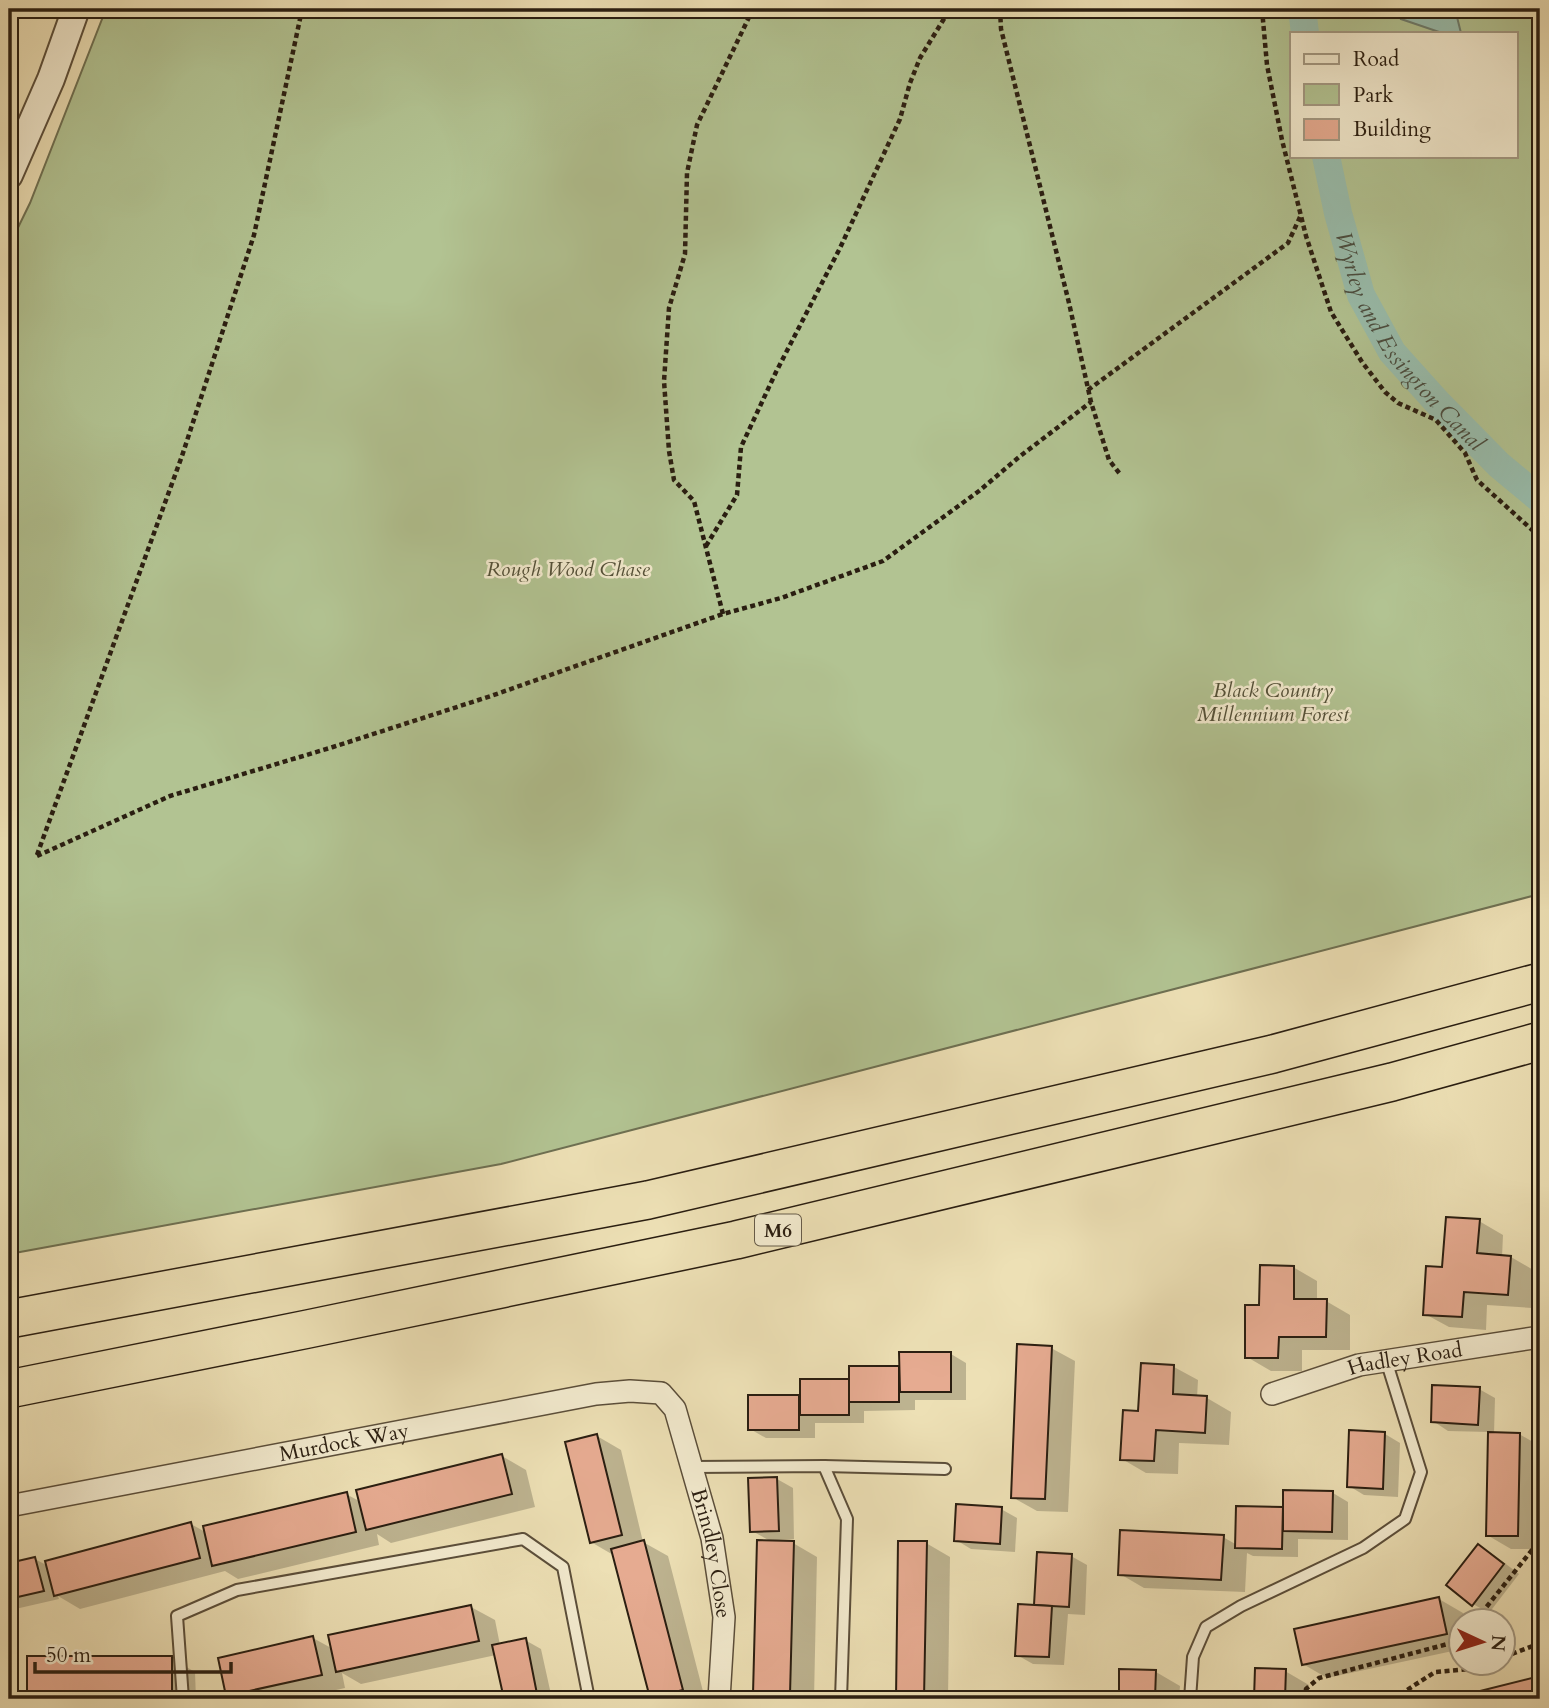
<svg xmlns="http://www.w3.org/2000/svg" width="1549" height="1708" viewBox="0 0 1549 1708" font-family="Cardo,serif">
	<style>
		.green { fill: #b2c392; stroke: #6e7052; stroke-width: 2; fill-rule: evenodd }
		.water { fill: #99bdac; stroke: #6d7d6e; stroke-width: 2 }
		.shadow { fill: #0003 }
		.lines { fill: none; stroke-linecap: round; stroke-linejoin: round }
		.canal { stroke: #99bdac; stroke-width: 28 }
		.building { fill: #e6ab91; stroke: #2a1e11; stroke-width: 2 }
		.service-casing { stroke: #5b4e3a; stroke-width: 14 }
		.minor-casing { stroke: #5b4e3a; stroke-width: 24 }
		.tertiary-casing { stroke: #5b4e3a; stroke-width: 30 }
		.motorway-casing { stroke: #2a1e11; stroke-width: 40 }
		.path { stroke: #2a1e11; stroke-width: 4.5; stroke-dasharray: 5 3.5; stroke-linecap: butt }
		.service { stroke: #f3ebcf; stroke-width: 10 }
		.minor { stroke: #f3ebcf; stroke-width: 21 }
		.tertiary { stroke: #f3ebcf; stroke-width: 26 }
		.motorway { stroke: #ede0b5; stroke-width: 37 }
		.labels { text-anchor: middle; stroke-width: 5; stroke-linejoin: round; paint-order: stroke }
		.shield { fill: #f3ebcf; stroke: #665c4a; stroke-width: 2 }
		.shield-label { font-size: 19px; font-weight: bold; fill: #2a1e11 }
		.park-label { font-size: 21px; font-style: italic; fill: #535038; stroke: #f3ebcf }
		.street-label { font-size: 21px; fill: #2a1e11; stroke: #f3ebcf }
		.water-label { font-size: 23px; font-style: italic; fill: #4b4e40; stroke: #f3ebcf }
	</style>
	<rect width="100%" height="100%" fill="#ede0b5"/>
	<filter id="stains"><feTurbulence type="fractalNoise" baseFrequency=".00286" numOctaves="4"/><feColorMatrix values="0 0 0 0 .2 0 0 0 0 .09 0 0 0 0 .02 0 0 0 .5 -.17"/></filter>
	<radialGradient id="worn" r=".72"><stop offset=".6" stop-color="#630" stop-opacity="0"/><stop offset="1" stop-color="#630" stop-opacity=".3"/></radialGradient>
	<!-- green -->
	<path class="green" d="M106,9H1540V894L501,1164L9,1254V246L30,203ZM1292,33H1516V156H1292Z"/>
	<!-- water -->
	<path class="water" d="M1404,9H1455L1461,33H1442L1401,19Z"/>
	<!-- shadow -->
	<g class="shadow">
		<path d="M1479,1221L1503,1235L1502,1257H1511L1535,1271L1532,1308L1487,1305L1486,1330L1449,1327L1425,1314L1444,1269Z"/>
		<path d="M1293,1267L1317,1281V1301H1326L1350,1315V1350H1302V1371H1271L1247,1357L1261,1307Z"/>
		<path d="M1051,1348L1075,1361L1068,1512L1037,1511L1012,1497Z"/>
		<path d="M951,1354L966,1363V1400H915V1410L864,1411V1423H815V1438H766L750,1429V1397H801L851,1381V1368H901Z"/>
		<path d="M1174,1367L1198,1380L1197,1398H1207L1231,1412L1229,1445L1179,1443L1178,1474L1146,1473L1122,1459L1140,1413Z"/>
		<path d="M1479,1389L1495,1398L1494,1434H1519L1540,1446V1549H1511L1487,1535L1489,1432L1448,1431L1433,1421Z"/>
		<path d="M1385,1434L1400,1443L1398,1497L1364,1495L1349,1486Z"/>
		<path d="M597,1436L621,1450L643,1542L668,1556L705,1699H656L652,1697L615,1556L591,1542Z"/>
		<path d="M502,1456L526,1470L535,1507L391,1543L377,1534L379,1545L238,1579L225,1571L80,1609L58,1596L59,1599L11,1610L9,1609V1565L35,1559L48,1566L191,1524L207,1533L346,1494L361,1502Z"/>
		<path d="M777,1479L793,1488L794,1539L778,1540V1543H793L817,1557L814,1699H767L755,1693L772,1542L752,1531Z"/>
		<path d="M1333,1493L1348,1502V1540L1298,1539V1557L1253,1556L1247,1553L1245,1592L1144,1588L1120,1574L1223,1537L1237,1545L1238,1508L1285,1509Z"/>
		<path d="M1001,1509L1017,1518L1015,1552L971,1549L956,1540Z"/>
		<path d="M926,1543L950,1557L948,1699H900L897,1698Z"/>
		<path d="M1478,1546L1494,1555L1519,1574L1489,1613L1473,1604Z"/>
		<path d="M1071,1556L1087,1565L1085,1615L1068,1614L1064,1665L1033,1664L1017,1655L1035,1607Z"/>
		<path d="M1439,1599L1463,1613L1465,1620H1462V1649L1327,1678L1303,1664Z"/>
		<path d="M471,1607L495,1620L500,1645L525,1640L541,1649L552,1699H505L496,1655L361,1684L342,1673L345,1688L296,1699H235L228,1695L313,1638L333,1649Z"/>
		<path d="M171,1658L195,1672L196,1699H45L29,1690Z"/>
		<path d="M1257,1670L1285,1671L1309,1685V1699H1256Z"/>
		<path d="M1121,1671L1156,1672L1180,1686L1179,1699H1120Z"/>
	</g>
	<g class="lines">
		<!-- canal -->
		<g class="canal">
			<path d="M1302,9L1305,33"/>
			<path id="s1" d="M1326,156L1338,213L1361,295L1392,352L1437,402L1499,465L1540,499"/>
		</g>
	</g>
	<!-- building -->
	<g class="building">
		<path d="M1446,1217L1480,1219L1477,1253L1511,1256L1508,1295L1464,1292L1462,1317L1423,1315L1426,1266L1442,1267Z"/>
		<path d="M1260,1265L1294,1266V1299H1327L1326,1337H1279L1278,1358H1245V1305H1259Z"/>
		<path d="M1017,1344L1052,1346L1045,1499L1011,1498Z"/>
		<path d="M899,1352H951V1392H900Z"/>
		<path d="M1141,1363L1174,1365L1173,1394L1207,1396L1205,1433L1156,1430L1154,1461L1120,1460L1123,1410L1138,1411Z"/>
		<rect x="849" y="1366" width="50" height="36"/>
		<rect x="800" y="1379" width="49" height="36"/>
		<path d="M1432,1385L1480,1387L1478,1425L1431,1422Z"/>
		<rect x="748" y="1395" width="51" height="35"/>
		<path d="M1349,1430L1385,1432L1383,1489L1347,1487Z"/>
		<path d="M1488,1432L1520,1433L1518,1536H1486Z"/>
		<path d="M597,1434L622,1535L590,1543L565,1442Z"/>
		<path d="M502,1454L512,1494L366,1530L356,1490Z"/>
		<path d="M777,1477L779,1531L750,1532L748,1478Z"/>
		<path d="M1283,1490L1333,1491L1332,1532L1283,1531Z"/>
		<path d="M347,1492L356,1532L212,1566L203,1526Z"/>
		<path d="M956,1504L1002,1507L1000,1544L954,1541Z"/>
		<path d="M1236,1506L1283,1507L1282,1549L1235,1548Z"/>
		<path d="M191,1522L200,1558L54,1596L45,1561Z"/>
		<path d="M1120,1530L1224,1535L1221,1580L1118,1575Z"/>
		<path d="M644,1540L683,1690L650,1698L611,1549Z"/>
		<path d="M757,1540L794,1541L790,1695L753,1694Z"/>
		<path d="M898,1541H927L924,1699H896Z"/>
		<path d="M1478,1544L1504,1564L1472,1606L1446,1585Z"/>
		<path d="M1037,1552L1072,1554L1069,1607L1034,1605Z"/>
		<path d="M35,1557L44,1591L9,1599V1563Z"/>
		<path d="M1439,1597L1447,1634L1302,1665L1294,1629Z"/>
		<path d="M1018,1604L1052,1606L1049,1657L1015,1656Z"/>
		<path d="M471,1605L479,1641L336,1672L328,1635Z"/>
		<path d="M313,1636L322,1675L226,1696L218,1658Z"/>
		<path d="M526,1638L538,1699H504L492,1645Z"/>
		<path d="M27,1656H172V1692L27,1691Z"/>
		<path d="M1255,1668L1286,1669L1285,1699H1254Z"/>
		<path d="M1119,1669L1156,1670L1155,1699H1119Z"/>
		<path d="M1540,1676V1699H1465L1464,1695Z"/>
	</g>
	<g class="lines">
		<!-- service casing -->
		<g class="service-casing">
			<g id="service">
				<path d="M824,1466L945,1469"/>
				<path d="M693,1467L824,1466L847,1519L841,1699"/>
				<path d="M183,1699L177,1616L237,1590L523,1539L563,1567L589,1699"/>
				<path d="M1190,1699L1193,1657L1206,1627L1241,1606L1363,1548L1405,1519L1421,1472L1386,1360"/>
			</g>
		</g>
		<!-- minor casing -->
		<g class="minor-casing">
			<g id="minor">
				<path id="s2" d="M1272,1394L1359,1365L1540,1337"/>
				<path id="s3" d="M9,1506L596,1394L630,1391L661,1393L675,1409L712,1538L724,1617L719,1699"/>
			</g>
		</g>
		<!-- tertiary casing -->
		<g class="tertiary-casing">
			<path id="tertiary" d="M9,175L51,79L76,9"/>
		</g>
		<!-- motorway casing -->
		<g class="motorway-casing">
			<g id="motorway">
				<path d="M9,1319L648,1200L1273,1054L1540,982"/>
				<path d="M9,1389L308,1329L736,1240L1392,1082L1540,1041"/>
			</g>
		</g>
		<!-- path -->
		<g class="path">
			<path d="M1000,9L1001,29L1069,303L1091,402L1109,460L1120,474"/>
			<path d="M1262,9L1267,65L1282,140L1306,236L1331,312L1362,362L1385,392L1398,403L1436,420L1465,453L1477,480L1540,537"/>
			<path d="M1088,390L1288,243L1300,217"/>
			<path d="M706,546L737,495L741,447L776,372L840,248L900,119L910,83L920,58L950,9"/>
			<path d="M723,614L694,501L674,480L669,451L664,381L669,308L685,254L687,173L697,125L753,9"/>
			<path d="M37,855L182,456L254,235L300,19L303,9"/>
			<path d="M37,856L170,796L333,747L491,696L723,614L781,598L883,561L979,491L1019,457L1091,402"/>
			<path d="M1476,1620L1540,1540"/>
			<path d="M1504,1657L1533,1646L1540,1631"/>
			<path d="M1305,1699L1306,1689L1319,1678L1459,1641L1462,1638"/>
			<path d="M1393,1699L1435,1672L1469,1669L1487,1662"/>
		</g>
		<!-- service -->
		<use href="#service" class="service"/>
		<!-- minor -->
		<use href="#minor" class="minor"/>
		<!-- tertiary -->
		<use href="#tertiary" class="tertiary"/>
		<!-- motorway -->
		<use href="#motorway" class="motorway"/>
	</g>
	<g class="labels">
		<!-- shield labels -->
		<rect class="shield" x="755" y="1214.5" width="46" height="31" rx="5"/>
		<g class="shield-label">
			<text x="778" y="1237">M6</text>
		</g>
		<!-- park labels -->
		<g class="park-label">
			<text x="568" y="576">Rough Wood Chase</text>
			<text x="1273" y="697">Black Country<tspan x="1273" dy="24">Millennium Forest</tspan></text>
		</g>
		<!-- street labels -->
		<g class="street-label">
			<text dy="7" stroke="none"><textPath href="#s2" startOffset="138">Hadley Road</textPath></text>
			<text dy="7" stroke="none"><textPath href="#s3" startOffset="341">Murdock Way</textPath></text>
			<text dy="7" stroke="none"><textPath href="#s3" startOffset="833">Brindley Close</textPath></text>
		</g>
		<!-- water labels -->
		<g class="water-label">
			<text dy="8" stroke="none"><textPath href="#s1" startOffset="208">Wyrley and Essington Canal</textPath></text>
		</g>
	</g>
	<!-- margin -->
	<rect width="1549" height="1708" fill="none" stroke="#ede0b5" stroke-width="35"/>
	<rect x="10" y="10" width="1528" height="1687" fill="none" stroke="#2a1e11" stroke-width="3.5"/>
	<rect x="18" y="18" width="1514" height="1673" fill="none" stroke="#2a1e11" stroke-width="2"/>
	<!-- legend -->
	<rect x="1290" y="32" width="228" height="126" fill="#f3ebcf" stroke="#a39983" stroke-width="2"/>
	<rect x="1304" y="54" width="35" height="10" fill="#f3ebcf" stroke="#a39983" stroke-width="2"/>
	<text x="1353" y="66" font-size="21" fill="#2a1e11">Road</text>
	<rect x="1304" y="84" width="35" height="21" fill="#b2c392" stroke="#a39983" stroke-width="2"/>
	<text x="1353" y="102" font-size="21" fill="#2a1e11">Park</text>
	<rect x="1304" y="119" width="35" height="21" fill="#e6ab91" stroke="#a39983" stroke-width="2"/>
	<text x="1353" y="136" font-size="21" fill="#2a1e11">Building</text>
	<!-- north arrow -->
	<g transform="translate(1482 1642) rotate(94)"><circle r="33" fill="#f3ebcf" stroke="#a39983" stroke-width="2"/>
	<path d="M0-5L12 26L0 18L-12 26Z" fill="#8f2418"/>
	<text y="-10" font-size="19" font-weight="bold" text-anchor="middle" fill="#2a1e11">N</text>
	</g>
	<!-- scale -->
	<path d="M35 1662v10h196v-10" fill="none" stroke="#2a1e11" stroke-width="3.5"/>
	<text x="46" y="1662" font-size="21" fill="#2a1e11" stroke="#f3ebcf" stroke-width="5" paint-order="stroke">50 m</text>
	<rect width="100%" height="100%" filter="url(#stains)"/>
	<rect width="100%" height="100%" fill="url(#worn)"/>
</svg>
